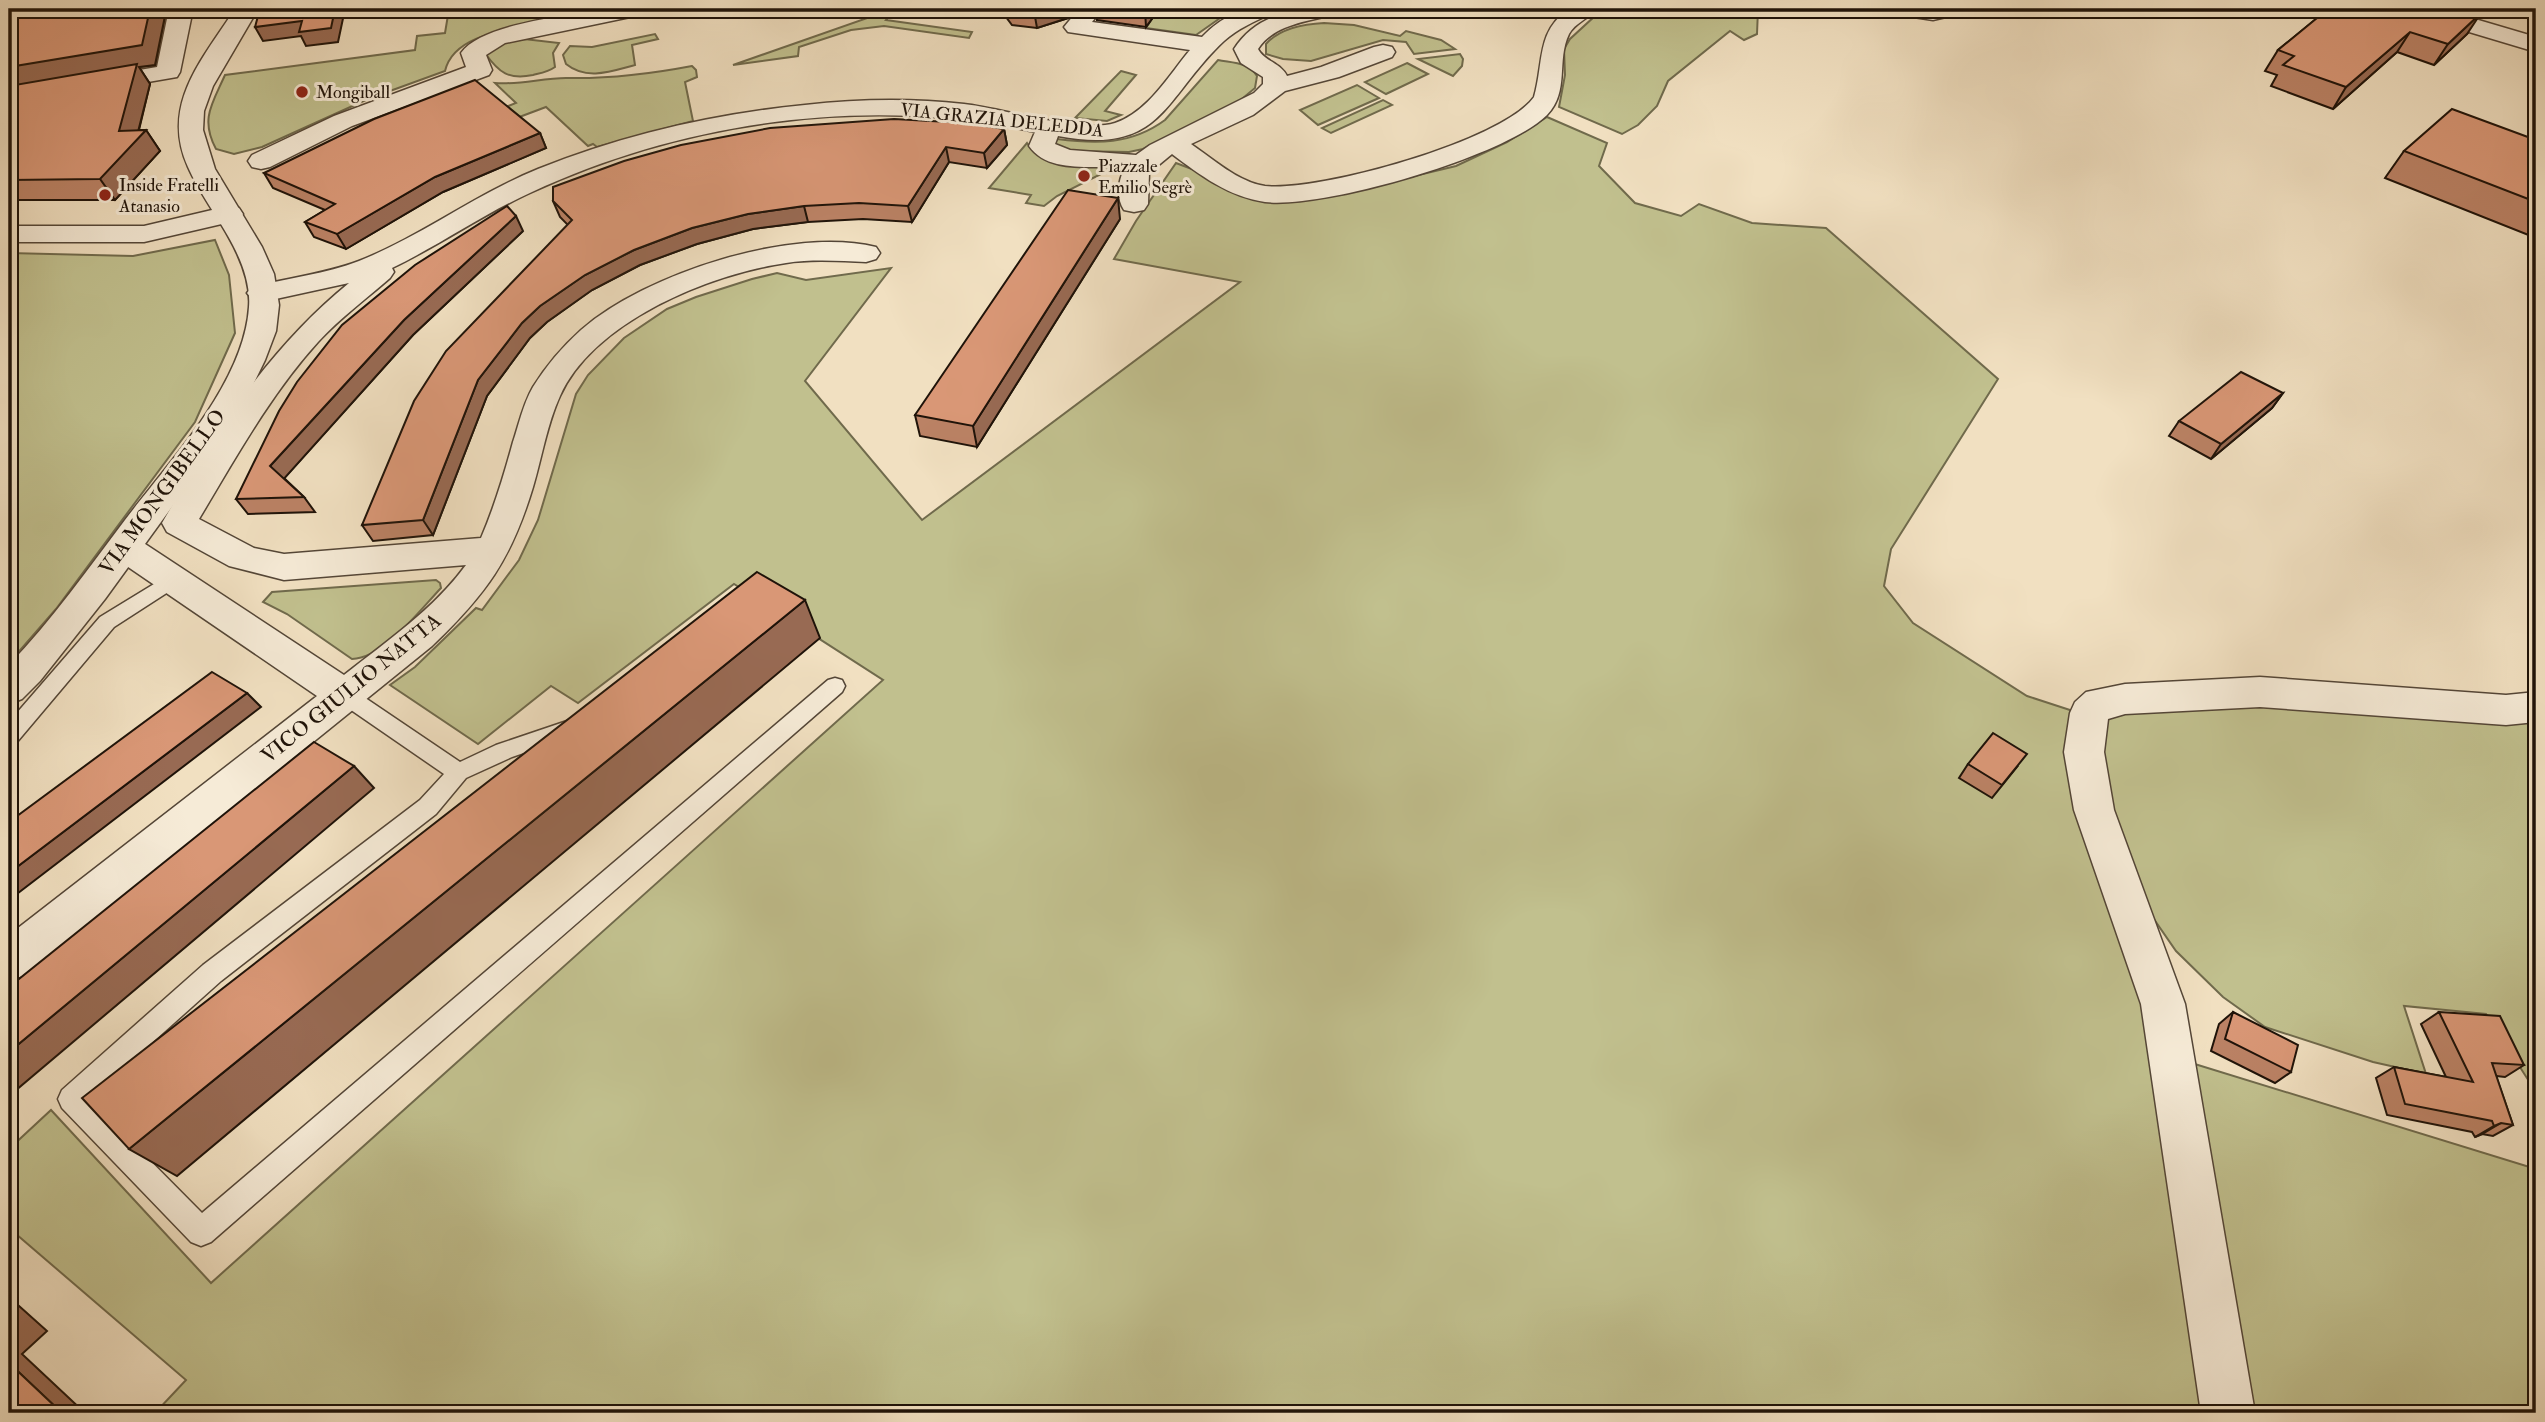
<svg xmlns="http://www.w3.org/2000/svg" width="2545" height="1422" viewBox="0 0 2545 1422" font-family="'IM FELL Double Pica',serif">
	<style>
		.green { fill: #c1c08e; stroke: #706a4c; stroke-width: 2 }
		.lines { fill: none; stroke-linecap: round; stroke-linejoin: round }
		.service-casing { stroke: #544637; stroke-width: 3 }
		.minor-casing { stroke: #544637; stroke-width: 3 }
		.tertiary-casing { stroke: #544637; stroke-width: 3 }
		.service { fill: #f6ebd7; fill-rule: evenodd }
		.minor { fill: #f6ebd7; fill-rule: evenodd }
		.tertiary { fill: #f6ebd7; fill-rule: evenodd }
		.wall { fill: #bb8265; stroke: #1f1309; stroke-width: 2 }
		.shaded-wall { fill: #986a53; stroke: #1f1309; stroke-width: 2 }
		.building { fill: #d99776; stroke: #1f1309; stroke-width: 2 }
		.poi-dot { fill: #8f2418; stroke: #f6ebd7; stroke-width: 2.5 }
		.labels { text-anchor: middle; stroke-width: 6; stroke-linejoin: round; paint-order: stroke }
		.far-poi-label { font-size: 18px; fill: #1f1309; stroke: #f6ebd7; text-anchor: start }
		.far-street-label { font-size: 18px; fill: #1f1309; stroke: #f6ebd7 }
		.street-label { font-size: 21px; fill: #1f1309; stroke: #f6ebd7 }
	</style>
	<rect width="100%" height="100%" fill="#f1e0c1"/>
	<filter id="stains"><feTurbulence type="fractalNoise" baseFrequency=".00286" numOctaves="4"/><feColorMatrix values="0 0 0 0 .2 0 0 0 0 .09 0 0 0 0 .02 0 0 0 .5 -.17"/></filter>
	<radialGradient id="worn" r=".72"><stop offset=".6" stop-color="#630" stop-opacity="0"/><stop offset="1" stop-color="#630" stop-opacity=".3"/></radialGradient>
	<!-- green -->
	<g class="green">
		<path d="M449,9H610L557,20L554,12L540,15L542,23C511,30 454,33 445,71L368,99L262,147L234,154L216,149C200,119 212,104 225,75L415,50L417,36L445,33Z"/>
		<path d="M880,9H896L886,20L972,32L969,38L884,26L851,30L799,47L798,56L733,65L876,15Z"/>
		<path d="M1186,9H1233L1196,35L1146,28L1156,13Z"/>
		<path d="M1617,9H1758L1757,34L1744,40L1730,31L1668,81L1657,106L1638,125L1622,134L1559,107L1565,75L1564,49L1570,39L1595,16Z"/>
		<path d="M1324,23L1354,25L1400,36L1406,31L1441,40L1455,49L1414,54L1406,42L1383,40L1311,61L1283,59L1266,54V44C1280,28 1304,24 1324,23Z"/>
		<path d="M655,34L658,39L632,45L635,65C612,71 587,81 566,64L563,55L570,46L592,47Z"/>
		<path d="M524,39L559,43L553,53L555,67C548,72 541,73 533,75C509,80 499,73 485,53L499,43Z"/>
		<path d="M1460,54L1463,59L1462,66L1453,76L1418,59Z"/>
		<path d="M1218,60C1232,63 1249,62 1257,76L1255,88L1237,103L1143,149L1129,152L1069,151L1055,144L1057,139C1096,144 1131,145 1165,120Z"/>
		<path d="M1407,63L1428,74L1386,94L1365,82Z"/>
		<path d="M692,66L696,70L697,77L685,82L693,121L597,147L593,144L588,146L546,107L514,119L503,108L516,103L495,83C520,85 542,78 566,78C609,79 650,74 692,66Z"/>
		<path d="M1121,71L1136,75L1105,111L1121,115L1107,121L1075,118Z"/>
		<path d="M1357,85L1379,98L1318,125L1300,110Z"/>
		<path d="M1383,100L1392,105L1331,133L1322,128Z"/>
		<path d="M1547,117L1607,143L1599,166L1635,203L1681,216L1699,204L1752,223L1826,228L1998,379L1891,549L1884,586L1913,623L2027,696L2070,710L2071,744L2143,965L2201,1413H155L186,1380L9,1228V1149L51,1110L211,1283L883,680L734,584L578,703L551,686L478,744L390,685L415,667L476,608L482,610L519,560L538,520L576,394L588,375L624,338L667,309L696,297L752,279L777,273L806,280L891,268L805,381L922,520L1240,282L1114,259L1136,221L1176,163L1197,171L1230,190L1406,178L1456,166L1507,142Z"/>
		<path d="M1027,143C1043,168 1087,163 1115,167L1057,196L1044,206L1026,203L1031,195L989,188Z"/>
		<path d="M215,240L229,275L235,333L195,422L56,609L9,663V253L133,256Z"/>
		<path d="M436,580L440,583L441,588C420,610 384,658 352,659L287,614L263,602L272,592Z"/>
		<path d="M2259,699L2504,716L2536,715V1087L2532,1086L2486,1014L2404,1006L2426,1074L2373,1062L2265,1027L2223,997L2176,951L2138,896L2106,810L2098,718L2109,710Z"/>
		<path d="M2185,1061L2536,1169V1413H2239Z"/>
	</g>
	<g class="lines">
		<!-- service casing -->
		<g class="service-casing">
			<g id="service">
				<path d="M172,573L179,575L182,580L179,585L114,627L17,742L9,744V722L100,617Z"/>
				<path d="M835,678L842,680L845,686L842,692L211,1242L201,1246L191,1242L62,1108L58,1099L62,1090L203,965L420,800L444,774L338,701L335,695L338,689L345,687L352,689L460,762L496,745L567,721L575,723L578,729L575,735L512,757L466,778L436,814L221,981L89,1099L202,1213L828,680Z"/>
			</g>
		</g>
		<!-- minor casing -->
		<g class="minor-casing">
			<g id="minor">
				<path d="M169,9H193L180,72L177,77L9,106V92L157,67Z"/>
				<path d="M602,9H647L643,14L635,16L505,43L486,55L492,70L489,75L352,126L270,167L261,169L252,167L248,161L252,155L334,116L466,67L461,53C481,24 567,16 602,9Z"/>
				<path d="M1079,9H1102L1092,22L1202,37C1224,14 1243,8 1275,9L1271,14C1255,21 1237,29 1224,41C1163,98 1163,156 1058,136L1055,144L1070,150L1136,155L1150,145L1254,93L1263,84V77L1241,63L1234,49C1258,12 1299,7 1340,9L1336,14C1310,21 1274,24 1258,49C1264,61 1281,63 1287,76L1321,67L1374,47L1383,45L1392,47L1395,52L1392,57L1339,77L1285,91L1253,115L1191,144C1213,159 1238,182 1265,186C1319,192 1503,141 1534,97C1544,63 1536,31 1569,9H1596C1588,19 1575,23 1569,34C1556,61 1570,91 1547,115C1506,156 1324,209 1265,202C1229,197 1200,175 1172,154L1149,173L1148,204L1144,210L1134,212L1124,210C1116,198 1118,180 1125,168C1095,164 1049,175 1029,146L1035,132C870,95 685,121 532,192C483,214 440,245 392,268L394,272L390,278C366,299 340,318 318,342C270,395 235,459 199,519L254,548L284,554L481,538C494,508 504,475 513,442C519,424 523,404 533,387C546,366 562,347 581,330C645,274 792,226 876,247L880,253L876,259L866,262C840,261 812,259 786,263C710,274 594,321 560,396C547,424 542,457 533,487C511,560 486,594 432,646L25,975L9,981V935L317,696L112,556L107,547L112,538L124,535L136,538L344,675C387,641 434,609 466,565L284,580L229,566L167,532L162,523C213,435 269,348 349,283L262,302L252,299L247,293L252,287C288,278 325,274 359,261C422,236 476,194 538,169C623,135 714,114 805,105C858,99 911,98 964,104C1003,108 1080,134 1115,123C1148,112 1169,75 1190,50L1068,32L1064,27Z"/>
				<path d="M229,206L239,208L243,214L239,220L144,242H9V226H144Z"/>
				<path d="M2260,677L2506,695L2536,692V722L2506,725L2260,707L2125,714L2108,719L2104,752L2114,810L2185,1004L2255,1413H2201L2141,1004L2074,810L2064,752L2070,713L2075,702L2086,692L2125,684Z"/>
			</g>
		</g>
		<!-- tertiary casing -->
		<g class="tertiary-casing">
			<g id="tertiary">
				<path d="M235,9H258L213,86L204,111L203,130L215,169L262,247L274,274L279,305L276,331L265,360L250,391L206,460L105,599L40,681L22,699L9,704V665C52,620 88,569 125,520C170,461 244,383 249,307C251,282 240,257 228,236C215,213 199,192 188,167C160,105 202,60 235,9Z"/>
				<path d="M1891,9H1963L1959,14L1933,20L1894,14Z"/>
				<path d="M2406,9H2441L2536,37V52L2409,14Z"/>
			</g>
		</g>
		<!-- service -->
		<use href="#service" class="service"/>
		<!-- minor -->
		<use href="#minor" class="minor"/>
		<!-- tertiary -->
		<use href="#tertiary" class="tertiary"/>
	</g>
	<!-- wall -->
	<g class="wall">
		<path d="M9,9H164L166,11L155,65L139,67L150,84L139,130H146L160,151L115,200H9Z"/>
		<path d="M1000,9H1077L1068,18L1037,28L1012,25Z"/>
		<path d="M1096,9H1159L1146,27L1097,20Z"/>
		<path d="M2328,9L2467,34L2434,65L2397,52L2333,109L2271,86L2277,75L2265,71L2278,50Z"/>
		<path d="M1004,129L1007,145L987,168L949,162L912,222L863,219L808,222L753,229L697,244L640,265L592,290L547,322L530,338L487,396L433,535L373,541L362,525L568,225L560,217L553,201Z"/>
		<path d="M540,133L546,148L443,192L346,249L314,237L305,222L325,210L273,188L264,173Z"/>
		<path d="M2536,140V238L2385,178L2404,151Z"/>
		<path d="M1120,219L977,447L920,436L915,415Z"/>
		<path d="M523,231L413,335L284,478L304,497L315,512L248,514L236,499Z"/>
		<path d="M2283,393L2272,408L2211,459L2169,436L2179,421Z"/>
		<path d="M1968,764L2017,767L1992,798L1959,778Z"/>
		<path d="M2233,1012L2291,1072L2275,1083L2211,1051L2219,1024Z"/>
		<path d="M2439,1012L2524,1065L2505,1077L2496,1076L2513,1125L2493,1136L2482,1134L2475,1137L2472,1132L2387,1115L2376,1078L2394,1067L2446,1077L2421,1024Z"/>
	</g>
	<!-- shaded-wall -->
	<g class="shaded-wall">
		<path d="M9,9H76L9,20Z"/>
		<path d="M150,9H164L166,11L155,65L139,67L150,84L136,140L146,130L160,151L115,200L100,179L9,89V67Z"/>
		<path d="M335,9H345L338,42L306,46L301,36L263,41L255,27Z"/>
		<path d="M1042,9H1077L1068,18L1037,28L1034,11Z"/>
		<path d="M1146,9H1159L1146,27L1145,10Z"/>
		<path d="M2481,13L2467,34L2434,65L2448,44Z"/>
		<path d="M2410,32L2397,52L2333,109L2346,87Z"/>
		<path d="M1004,129L1007,145L987,168L984,153Z"/>
		<path d="M540,133L546,148L443,192L346,249L337,234L435,177Z"/>
		<path d="M946,147L949,162L912,222L908,206Z"/>
		<path d="M1118,198L1120,219L977,447L973,426Z"/>
		<path d="M804,206L808,222L753,229L697,244L640,265L592,290L547,322L530,338L487,396L433,535L423,520L478,380L522,323L540,306L585,275L634,250L692,228L748,214Z"/>
		<path d="M516,216L523,231L413,335L282,481L270,466L404,320Z"/>
		<path d="M2283,393L2272,408L2211,459L2221,444Z"/>
		<path d="M805,600L820,638L177,1176L129,1149Z"/>
		<path d="M247,693L261,707L9,900V873Z"/>
		<path d="M354,766L374,788L9,1096V1052Z"/>
		<path d="M2501,1123L2482,1134L2475,1137L2494,1126Z"/>
		<path d="M9,1297L47,1331L22,1354L85,1413H62L9,1363Z"/>
	</g>
	<!-- building -->
	<g class="building">
		<path d="M70,9H150L142,45L9,67V18Z"/>
		<path d="M260,9H335L331,28L299,32L302,21L255,27Z"/>
		<path d="M1016,9H1042L1034,11Z"/>
		<path d="M2328,9H2466L2481,13L2448,44L2410,32L2346,87L2283,65L2294,56L2278,50Z"/>
		<path d="M137,64L119,131L146,130L100,179L9,180V86Z"/>
		<path d="M475,80L540,133L435,177L337,234L305,222L335,204L264,173L374,119Z"/>
		<path d="M2452,109L2536,140V202L2404,151Z"/>
		<path d="M894,119L967,123L1004,129L984,153L946,147L908,206L859,203L804,206L748,214L692,228L634,250L585,275L540,306L522,323L478,380L423,520L362,525L414,401L446,351L572,220L553,201V187L624,161L681,145L770,128Z"/>
		<path d="M1068,190L1118,198L973,426L915,415Z"/>
		<path d="M507,206L516,216L404,320L270,466L304,497L236,499L279,411L297,382L342,325L415,265Z"/>
		<path d="M2241,372L2283,393L2221,444L2179,421Z"/>
		<path d="M757,572L805,600L129,1149L82,1098Z"/>
		<path d="M212,672L247,693L9,873V822Z"/>
		<path d="M1993,733L2027,754L2002,785L1968,764Z"/>
		<path d="M314,742L354,766L9,1052V987Z"/>
		<path d="M2233,1012L2298,1045L2291,1072L2225,1039Z"/>
		<path d="M2439,1012L2500,1016L2524,1065L2492,1063L2513,1125L2501,1123L2494,1126L2492,1121L2405,1104L2394,1067L2473,1082Z"/>
		<path d="M9,1363L62,1413H9Z"/>
	</g>
	<!-- markers -->
	<g class="poi-dot">
		<circle cx="302" cy="92" r="7"/>
		<circle cx="1084" cy="176" r="7"/>
		<circle cx="105" cy="195" r="7"/>
	</g>
	<g class="labels">
		<!-- far-poi labels -->
		<g class="far-poi-label">
			<text x="316" y="98">Mongiball</text>
			<text x="1098" y="172">Piazzale<tspan x="1098" dy="21">Emilio Segrè</tspan></text>
			<text x="119" y="191">Inside Fratelli<tspan x="119" dy="21">Atanasio</tspan></text>
		</g>
		<!-- far-street labels -->
		<g class="far-street-label">
			<text transform="translate(1002 120) rotate(6)" y="6">VIA GRAZIA DELEDDA</text>
		</g>
		<!-- street labels -->
		<g class="street-label">
			<text transform="translate(162 492) rotate(-54)" y="7">VIA MONGIBELLO</text>
			<text transform="translate(351 688) rotate(-39)" y="7">VICO GIULIO NATTA</text>
		</g>
	</g>
	<!-- margin -->
	<rect width="2545" height="1422" fill="none" stroke="#f1e0c1" stroke-width="35"/>
	<rect x="10" y="10" width="2524" height="1401" fill="none" stroke="#1f1309" stroke-width="3.5"/>
	<rect x="18" y="18" width="2510" height="1387" fill="none" stroke="#1f1309" stroke-width="2"/>
	<rect width="100%" height="100%" filter="url(#stains)"/>
	<rect width="100%" height="100%" fill="url(#worn)"/>
</svg>
